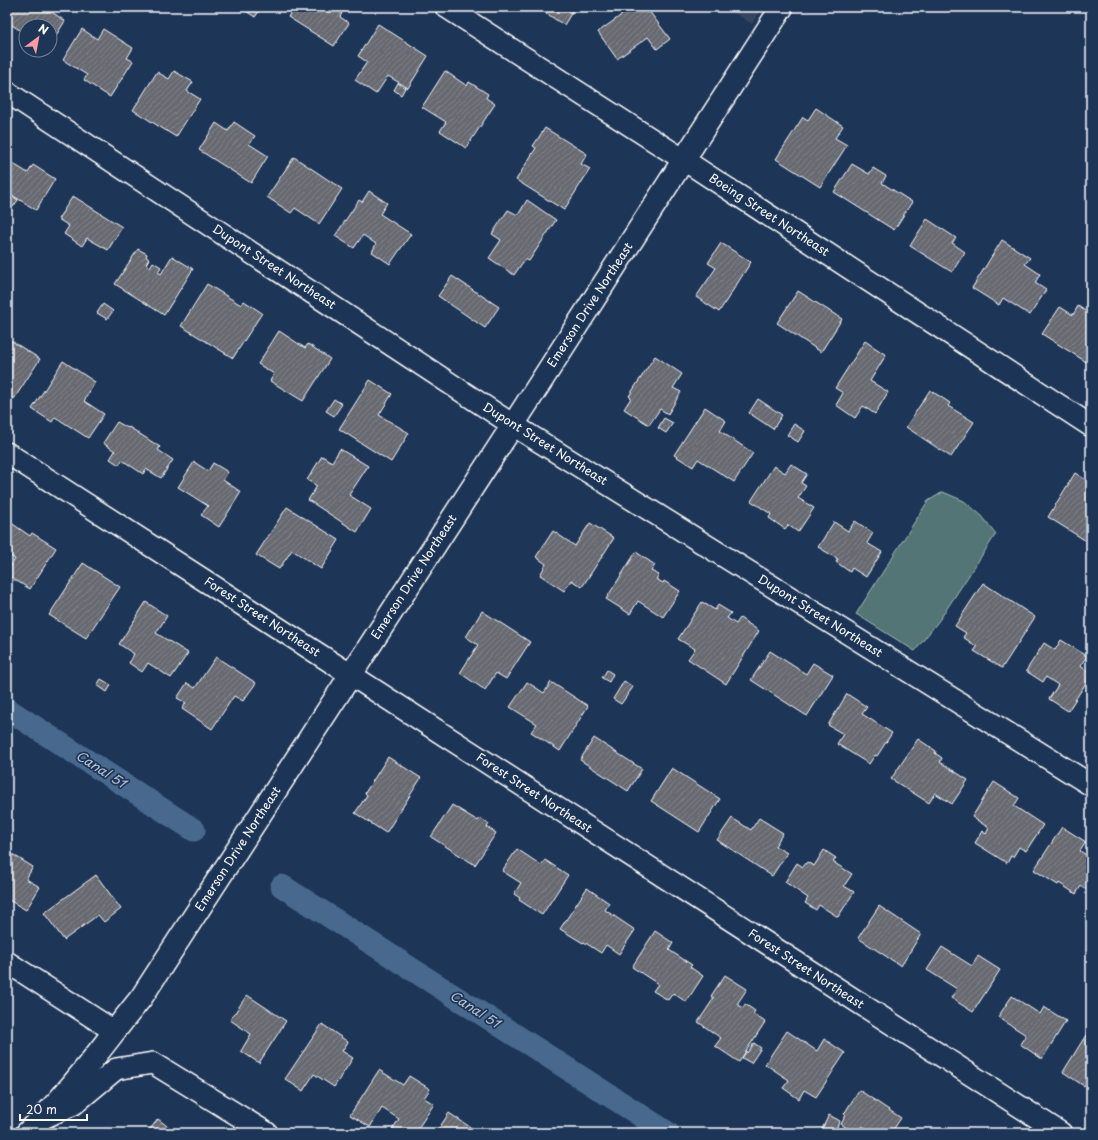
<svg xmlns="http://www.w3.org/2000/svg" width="1098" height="1140" viewBox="0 0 1098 1140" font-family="'Playpen Sans',sans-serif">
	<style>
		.built { fill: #34455f }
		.grass { fill: #537474; stroke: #a9baba }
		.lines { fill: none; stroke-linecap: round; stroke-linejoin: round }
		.canal { stroke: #48688e; stroke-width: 23 }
		.building { fill: url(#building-hatch); stroke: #fff }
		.minor-casing { stroke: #fff; stroke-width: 24 }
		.tertiary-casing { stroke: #fff; stroke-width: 25 }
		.minor { stroke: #1d3557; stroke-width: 21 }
		.tertiary { stroke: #1d3557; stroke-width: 22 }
		.labels { text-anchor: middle; stroke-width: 3.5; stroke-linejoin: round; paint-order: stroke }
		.street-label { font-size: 12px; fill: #fff; stroke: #1d3557 }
		.water-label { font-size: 13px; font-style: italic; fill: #b6c3d2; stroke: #1d3557 }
	</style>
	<defs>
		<pattern id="building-hatch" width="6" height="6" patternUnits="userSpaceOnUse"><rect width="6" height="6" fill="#686a72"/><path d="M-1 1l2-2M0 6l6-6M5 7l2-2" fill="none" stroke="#7f8087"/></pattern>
	</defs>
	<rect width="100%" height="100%" fill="#1d3557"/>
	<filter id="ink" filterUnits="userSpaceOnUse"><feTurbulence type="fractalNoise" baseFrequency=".025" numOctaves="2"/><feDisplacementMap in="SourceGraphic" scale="8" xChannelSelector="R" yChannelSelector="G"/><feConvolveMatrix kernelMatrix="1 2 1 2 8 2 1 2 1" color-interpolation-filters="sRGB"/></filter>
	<g filter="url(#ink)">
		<!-- built -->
		<path class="built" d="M725,7H763L752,24Z"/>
		<!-- grass -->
		<path class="grass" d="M943,492L964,501L982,516L996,534L940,619L915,651L856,614L928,501Z"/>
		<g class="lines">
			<!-- canal -->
			<g class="canal">
				<path d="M7,709L194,830"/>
				<path d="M282,886L668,1133"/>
			</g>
		</g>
		<!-- building -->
		<g class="building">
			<path d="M7,7H46V8L65,21L50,45V26H26V34L7,22Z"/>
			<path d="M240,7H262L255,17Z"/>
			<path d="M294,7H325L331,11L333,7L342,13L340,17L349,23L334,46L288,17Z"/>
			<path d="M546,7H575L564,25L544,12Z"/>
			<path d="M619,7H646L670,39L657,49L648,37L617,59L598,32L623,14Z"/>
			<path d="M378,24L428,56L408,88L388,76L376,94L355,80L367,62L358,56Z"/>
			<path d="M82,29L97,39L103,29L133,48L127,58L133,61L110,97L84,80L87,75L63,60Z"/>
			<path d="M174,71L193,82L187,91L200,99L176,137L133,110L157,72L169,79Z"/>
			<path d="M445,71L467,86L469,82L488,94L486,98L495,104L466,148L440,131L446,122L422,107Z"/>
			<path d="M398,83L405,88L401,95L394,90Z"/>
			<path d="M816,108L843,126L835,138L847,145L820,187L776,159L803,117L808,120Z"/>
			<path d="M234,122L255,136L249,144L268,156L251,183L199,150L216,123L228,131Z"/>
			<path d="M545,128L587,154L581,164L590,169L564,210L516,180L536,148L533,146Z"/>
			<path d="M294,157L342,189L319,224L295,208L291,213L267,197Z"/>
			<path d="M7,160L28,173L33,165L55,179L36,210L7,192Z"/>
			<path d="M852,164L869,174L873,168L886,176L882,183L912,202L894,230L834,192Z"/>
			<path d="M369,191L387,203L380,214L411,234L390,264L372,252L376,244L363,235L354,248L335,236L359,200L362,202Z"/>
			<path d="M7,193L18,200L13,207L7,203Z"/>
			<path d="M73,196L122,227L108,250L87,238L82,246L64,234L69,226L58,219Z"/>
			<path d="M527,200L556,220L529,261L525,259L514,275L489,258L501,240L492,234L508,210L518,215Z"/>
			<path d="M927,219L956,238L952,243L965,252L952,272L910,246Z"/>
			<path d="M1002,240L1030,258L1025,264L1040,274L1035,283L1046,290L1030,315L1003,298L999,305L972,288Z"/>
			<path d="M721,243L751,262L719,312L696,297L716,268L708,263Z"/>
			<path d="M138,249L147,254L146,257L149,259L146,264L150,267L153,262L161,267L158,272L161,274L172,256L193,269L164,315L115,284Z"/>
			<path d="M452,276L499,307L485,328L438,296Z"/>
			<path d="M207,284L241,305L244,301L262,313L233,358L181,326Z"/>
			<path d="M798,291L842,319L821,352L777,323Z"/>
			<path d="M103,304L113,311L107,319L97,313Z"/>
			<path d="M1078,306L1091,315V365L1042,334L1060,307L1073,315Z"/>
			<path d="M279,331L305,348L308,344L330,359L303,401L270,381L274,374L258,364Z"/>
			<path d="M7,338L40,359L14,399L7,395Z"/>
			<path d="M865,341L886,355L870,381L888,392L875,414L863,406L855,418L836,405L843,393L835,388Z"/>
			<path d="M655,356L682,374L673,388L681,392L668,414L660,409L649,425L624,409L631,398L629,396Z"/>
			<path d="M63,361L95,382L84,401L104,414L88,438L55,417L52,422L32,409Z"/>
			<path d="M370,380L392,394L379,415L409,433L391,462L339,429Z"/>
			<path d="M930,390L950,403L948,406L974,422L951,457L906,427Z"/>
			<path d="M334,399L342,404L334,416L326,411Z"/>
			<path d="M758,399L782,415L773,429L749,413Z"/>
			<path d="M705,407L726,421L720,431L753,453L734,482L698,459L693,467L674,455Z"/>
			<path d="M664,418L673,423L666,433L658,428Z"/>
			<path d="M117,422L128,428L129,427L160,447L158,450L173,460L161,478L146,469L143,474L122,460L119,465L110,459L115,451L103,443Z"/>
			<path d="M794,424L805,431L798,442L787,435Z"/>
			<path d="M340,449L368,466L349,495L371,509L357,532L308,500L317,486L307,480L322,456L332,462Z"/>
			<path d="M194,462L208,471L213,463L228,472L223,480L241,492L219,527L201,515L208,506L178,487Z"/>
			<path d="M791,464L807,474L801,483L806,486L798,498L814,508L798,532L788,525L785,529L769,518L771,514L751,501L774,466L785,473Z"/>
			<path d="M1075,473L1091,483V544L1048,517Z"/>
			<path d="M287,507L339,540L321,569L292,550L279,569L256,555Z"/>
			<path d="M7,520L30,536L32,533L56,548L30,589L7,575V572L15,559L7,554Z"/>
			<path d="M855,521L873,533L867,543L882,552L866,577L852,568L850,572L836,562L838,559L818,547L834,522L848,531Z"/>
			<path d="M590,523L614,538L582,587L571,580L564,591L540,575L546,564L536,557L553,531L575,546Z"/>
			<path d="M636,552L655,565L651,571L659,575L656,579L663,583L664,581L680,591L663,617L638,601L630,614L606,599Z"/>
			<path d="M83,563L120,587L86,638L49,615Z"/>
			<path d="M983,583L1035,617L1002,668L974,651L977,647L963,637L966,633L955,626Z"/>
			<path d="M146,602L167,616L156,633L188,653L171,678L148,663L142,672L129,663L134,654L119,644Z"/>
			<path d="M702,602L715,610L718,605L731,613L727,618L736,624L740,618L759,631L726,684L688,659L695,649L678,639Z"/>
			<path d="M482,611L530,642L506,679L496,673L485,690L460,673L478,645L466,637Z"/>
			<path d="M1061,640L1087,656L1080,666L1091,673V675L1068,711L1049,699L1058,685L1046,677L1043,682L1026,671L1044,643L1055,650Z"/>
			<path d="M770,651L806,674L813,663L833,675L807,716L751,680Z"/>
			<path d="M216,657L256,683L243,701L234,696L212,729L182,709L186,703L177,698L187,683L195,688Z"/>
			<path d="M607,670L613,674L609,682L602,678Z"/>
			<path d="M101,679L111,685L107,692L97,685Z"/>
			<path d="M624,681L633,687L621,704L613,699Z"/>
			<path d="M527,682L544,693L551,682L588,706L560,751L531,732L537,724L510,707Z"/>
			<path d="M847,694L867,707L862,714L892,733L877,756L875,755L869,764L837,744L843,734L828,725Z"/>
			<path d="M594,738L642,769L628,791L580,760Z"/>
			<path d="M918,739L936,751L935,753L942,758L940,762L968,780L952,804L935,793L929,803L891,779Z"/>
			<path d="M388,757L421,778L386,833L355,813L367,795L365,793Z"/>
			<path d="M672,768L720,799L699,832L651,801Z"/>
			<path d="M994,782L1019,798L1014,806L1043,825L1026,851L1019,847L1013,857L1011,856L1007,863L975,843L982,831L986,834L989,828L972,817Z"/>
			<path d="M452,805L478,821L480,818L489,824L487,827L496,833L475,865L431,837Z"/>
			<path d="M732,818L751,830L759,818L783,833L775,846L787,853L772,876L717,840Z"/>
			<path d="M1062,827L1086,842L1080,851L1091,858V893L1081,886L1076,894L1059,883L1058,885L1034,870Z"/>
			<path d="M517,849L541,865L545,860L568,875L542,915L519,900L520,898L514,894L521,883L502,871Z"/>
			<path d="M824,850L836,858L833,862L852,874L844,886L854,892L838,917L819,905L816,910L805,903L808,898L785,882L797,863L803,867L807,862L814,866Z"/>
			<path d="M7,851L33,867L26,879L40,887L26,910L7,899Z"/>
			<path d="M96,875L121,909L104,922L98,915L64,940L44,913Z"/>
			<path d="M587,888L609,903L605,910L635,930L619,954L606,945L601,953L584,942L583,943L560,929Z"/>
			<path d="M879,906L921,934L901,966L858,938Z"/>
			<path d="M655,931L673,943L669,950L692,965L690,967L703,976L686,1002L673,993L668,1000L653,991L658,984L632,967Z"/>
			<path d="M942,947L972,966L978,956L1000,970L973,1012L951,998L957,989L927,970Z"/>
			<path d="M725,975L747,989L737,1004L743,1008L745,1004L755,1011L753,1014L765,1022L739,1062L715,1046L721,1038L698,1022L714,998L711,996Z"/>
			<path d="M247,995L286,1021L259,1063L241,1051L251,1034L230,1020Z"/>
			<path d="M1012,996L1040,1014L1044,1007L1066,1021L1042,1059L1020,1044L1026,1035L998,1017Z"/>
			<path d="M322,1024L348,1042L342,1051L353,1058L334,1087L314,1074L303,1091L285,1079Z"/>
			<path d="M1091,1027V1075L1084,1086L1063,1072Z"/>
			<path d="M787,1031L817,1051L824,1039L845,1053L816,1097L804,1090L799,1099L783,1088L789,1080L765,1064Z"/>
			<path d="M754,1043L761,1048L751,1063L742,1058L746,1052H748Z"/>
			<path d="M379,1070L403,1085L409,1076L430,1089L424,1098L434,1104L415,1133H397L392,1130L399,1119L382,1108L370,1127L350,1115Z"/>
			<path d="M859,1090L901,1118L891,1133H874L862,1126L857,1133H854L841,1124L846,1115L844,1114Z"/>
			<path d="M449,1113L473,1129L471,1133H436Z"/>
			<path d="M829,1115L840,1121L834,1133H820Z"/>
			<path d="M158,1119L176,1133H147Z"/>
		</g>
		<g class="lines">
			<!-- minor casing -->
			<g class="minor-casing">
				<g id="minor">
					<path d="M446,7L684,160L1091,426"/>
					<path d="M7,92L513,425L1091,785"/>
					<path d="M7,453L1061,1133"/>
					<path d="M7,962L114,1031"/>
					<path d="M41,1119L74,1104L116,1069L153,1063L267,1133"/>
				</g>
			</g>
			<!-- tertiary casing -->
			<g class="tertiary-casing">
				<path id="tertiary" d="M27,1133C70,1093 104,1043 141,998L513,425L782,7"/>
			</g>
			<!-- minor -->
			<use href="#minor" class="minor"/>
			<!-- tertiary -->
			<use href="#tertiary" class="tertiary"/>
		</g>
	</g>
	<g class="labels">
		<!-- street labels -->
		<g class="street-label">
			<text transform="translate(769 215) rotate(33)" y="4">Boeing Street Northeast</text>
			<text transform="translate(274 267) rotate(33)" y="4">Dupont Street Northeast</text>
			<text transform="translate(590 305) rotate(-57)" y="4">Emerson Drive Northeast</text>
			<text transform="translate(545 444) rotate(32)" y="4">Dupont Street Northeast</text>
			<text transform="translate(414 577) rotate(-57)" y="4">Emerson Drive Northeast</text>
			<text transform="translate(820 616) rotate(32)" y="4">Dupont Street Northeast</text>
			<text transform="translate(262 617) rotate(33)" y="4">Forest Street Northeast</text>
			<text transform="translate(534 793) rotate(33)" y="4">Forest Street Northeast</text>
			<text transform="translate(238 849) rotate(-57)" y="4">Emerson Drive Northeast</text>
			<text transform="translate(806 969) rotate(33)" y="4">Forest Street Northeast</text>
		</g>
		<!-- water labels -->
		<g class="water-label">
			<text transform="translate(101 769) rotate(33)" y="5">Canal 51</text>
			<text transform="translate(475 1009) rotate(33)" y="5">Canal 51</text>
		</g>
	</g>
	<!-- margin -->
	<rect width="1098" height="1140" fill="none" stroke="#1d3557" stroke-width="24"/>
	<rect x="12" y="12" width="1074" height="1116" fill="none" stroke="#fff" stroke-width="1.5" filter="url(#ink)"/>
	<!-- north arrow -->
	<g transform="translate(38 38) rotate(32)"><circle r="19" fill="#1d3557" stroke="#77869a"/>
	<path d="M0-3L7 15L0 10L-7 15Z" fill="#ff9aa2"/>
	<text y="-6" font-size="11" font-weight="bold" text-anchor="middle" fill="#ffffff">N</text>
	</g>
	<!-- scale -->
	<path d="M20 1114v6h67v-6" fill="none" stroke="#ffffff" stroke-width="2"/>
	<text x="26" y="1114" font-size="12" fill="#ffffff" stroke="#1d3557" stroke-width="3" paint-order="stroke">20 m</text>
</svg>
